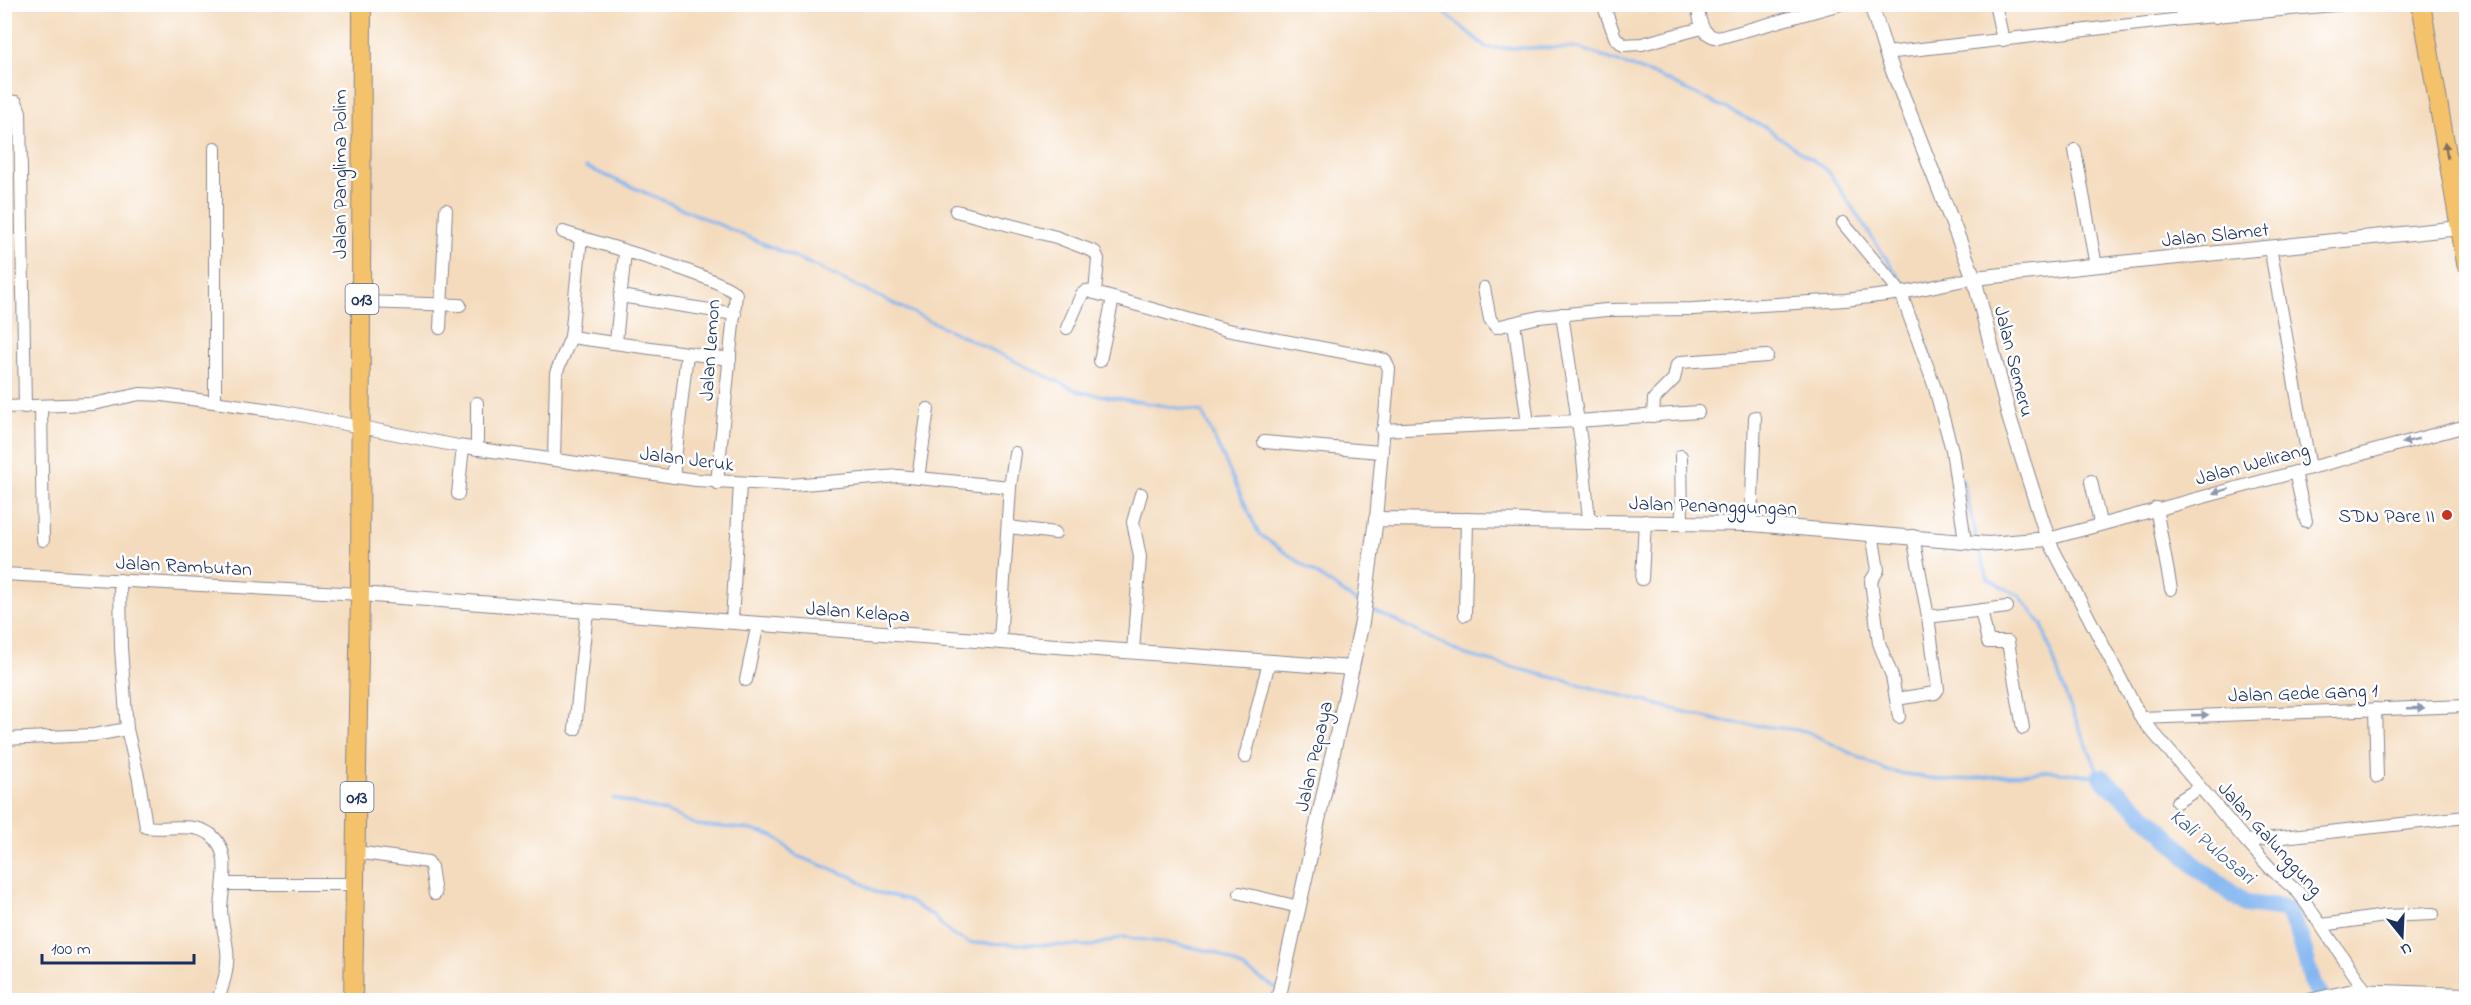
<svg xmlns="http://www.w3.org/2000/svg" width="2471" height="1005" viewBox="0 0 2471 1005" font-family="'Indie Flower',sans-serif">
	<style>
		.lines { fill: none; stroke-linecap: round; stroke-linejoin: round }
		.stream { stroke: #83b6f0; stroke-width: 3 }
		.river { stroke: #83b6f0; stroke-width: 18 }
		.minor-casing { stroke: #88858e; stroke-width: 14 }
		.tertiary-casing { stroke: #88858e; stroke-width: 16 }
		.primary-casing { stroke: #88858e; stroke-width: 20 }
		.minor { stroke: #fff; stroke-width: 12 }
		.tertiary { stroke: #fff; stroke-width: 14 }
		.primary { stroke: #f4c26a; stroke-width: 18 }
		.oneway { fill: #7d7163 }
		.oneway2 { fill: #8d97ae }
		.poi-dot { fill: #c8321e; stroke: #fff; stroke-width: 2 }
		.labels { text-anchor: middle; stroke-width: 5; stroke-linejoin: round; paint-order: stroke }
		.shield { fill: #fff; stroke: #5f6d8e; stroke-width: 1.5 }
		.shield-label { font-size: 18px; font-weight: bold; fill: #1b2f5e }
		.street-label { font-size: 20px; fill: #1b2f5e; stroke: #fff }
		.poi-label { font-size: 20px; fill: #1b2f5e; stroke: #fff; text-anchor: end }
		.water-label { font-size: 21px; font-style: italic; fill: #3f5e91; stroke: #fff }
	</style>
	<rect width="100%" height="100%" fill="#fff"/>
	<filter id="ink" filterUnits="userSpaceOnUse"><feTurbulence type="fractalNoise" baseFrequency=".0167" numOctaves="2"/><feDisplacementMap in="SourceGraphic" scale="12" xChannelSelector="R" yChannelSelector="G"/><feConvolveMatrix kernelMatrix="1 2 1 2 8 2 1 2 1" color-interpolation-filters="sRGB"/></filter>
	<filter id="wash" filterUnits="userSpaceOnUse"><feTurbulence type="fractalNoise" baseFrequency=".008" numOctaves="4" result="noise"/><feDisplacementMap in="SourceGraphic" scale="24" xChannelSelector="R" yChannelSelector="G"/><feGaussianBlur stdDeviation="1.35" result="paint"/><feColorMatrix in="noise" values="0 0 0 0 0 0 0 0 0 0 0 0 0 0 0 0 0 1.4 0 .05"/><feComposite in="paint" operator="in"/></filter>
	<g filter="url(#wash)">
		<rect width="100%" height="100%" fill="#f4dbbd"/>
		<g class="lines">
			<!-- stream -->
			<g class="stream">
				<path d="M1434,4L1487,48H1579L1660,77L1765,127L1827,170L1906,288"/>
				<path d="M586,167L808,263L1080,392L1202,412L1259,534L1361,605"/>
				<path d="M1908,295L1931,359"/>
				<path d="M1962,479L1977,539"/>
				<path d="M1979,549L1988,579L2020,596L2042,625L2067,699L2100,776"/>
				<path d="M1367,607L1466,655L1720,721L1806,731L1887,771L1948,781L2051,771L2101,777"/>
				<path d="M613,798L667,812L696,825L747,829L774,836L797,856L853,877L875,892L905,899L933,916L952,935L970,943L1092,946L1123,937L1168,943L1216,952L1276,988"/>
			</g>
			<!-- river -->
			<path class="river" d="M2101,777L2158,827L2198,868L2246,904L2286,909L2300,937L2313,985L2324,1000"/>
		</g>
	</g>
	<g filter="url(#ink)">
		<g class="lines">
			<!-- minor casing -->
			<g class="minor-casing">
				<g id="minor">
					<path d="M1603,4L1615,37L1623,45L1642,44L1702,28"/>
					<path d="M1697,4C1700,19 1700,35 1718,38L1841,4"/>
					<path d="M1995,4L2003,40"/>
					<path d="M2181,4L2182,19"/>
					<path d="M2215,4L2216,17"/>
					<path d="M1886,53L2182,19L2345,4"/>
					<path d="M4,101L16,102L20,112L25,407"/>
					<path d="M215,148V401"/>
					<path d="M2075,150L2096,266"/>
					<path d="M956,211L1056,237L1095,252L1098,259L1095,293L1227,330L1385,360L1389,369L1376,519"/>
					<path d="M1843,223L1901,293L1934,385L1952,450L1965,541"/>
					<path d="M563,232C593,242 720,276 736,294L717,483"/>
					<path d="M2270,247L2310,468"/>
					<path d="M1484,288L1490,319L1496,327L1539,317L1606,310L1693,309L1845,300L1902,293L1974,278"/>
					<path d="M620,296L735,314"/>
					<path d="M362,302L460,305"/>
					<path d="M1562,314L1582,449L1589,520"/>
					<path d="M1514,323L1528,423"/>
					<path d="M440,328L446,210"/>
					<path d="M1067,328L1082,294L1086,291L1095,293"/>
					<path d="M571,337L581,238"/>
					<path d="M616,342L625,252"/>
					<path d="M1100,361L1113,298"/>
					<path d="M4,407L93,404L140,394L162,395L279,411L458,446L696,480L791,485L898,476L1010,487"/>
					<path d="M41,407L43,540"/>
					<path d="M1653,416L1654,399L1674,379L1677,365L1681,362L1767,356"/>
					<path d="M1382,430L1578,421L1698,412"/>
					<path d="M1264,442L1380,452"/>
					<path d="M477,449V403"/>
					<path d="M1681,456L1682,522"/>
					<path d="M554,460L556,373L571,337L730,359"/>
					<path d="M2295,472L2306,521"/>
					<path d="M673,477L687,353"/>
					<path d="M918,478L928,409"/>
					<path d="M2091,481L2100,523"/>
					<path d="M458,494L463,447"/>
					<path d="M2156,508L2171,589"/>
					<path d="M1751,524L1755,417"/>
					<path d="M1009,527L1055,533"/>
					<path d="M1872,533L1878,570L1871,581L1879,643L1892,676L1896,699"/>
					<path d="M1913,536L1928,617L2007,607"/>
					<path d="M4,574L360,594"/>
					<path d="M1642,579L1645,521"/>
					<path d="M1981,610L1988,642H2008L2023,728"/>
					<path d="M1465,615L1467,519"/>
					<path d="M732,621L740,484"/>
					<path d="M1000,641L1010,487L1015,453"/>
					<path d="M1133,651L1140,557L1133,522L1141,494"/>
					<path d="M746,680L758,623"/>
					<path d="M2375,709L2377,777"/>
					<path d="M1899,717L1896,699L1935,693L1938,689L1928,617"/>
					<path d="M2141,718L2466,706"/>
					<path d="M127,729L139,780L146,827C165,830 192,822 210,834C233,851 222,886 221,909C221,923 226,937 227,950C229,967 223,985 218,1000"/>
					<path d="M575,729L587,611"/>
					<path d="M4,739L94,735L127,729L121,648L120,580"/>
					<path d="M1245,757L1269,662"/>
					<path d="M2177,802L2199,788"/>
					<path d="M2246,841L2466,817"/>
					<path d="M356,852L428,862L431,867L435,894"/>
					<path d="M224,884H355"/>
					<path d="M1240,893L1299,907"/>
					<path d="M2322,925L2385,916L2433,914"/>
					<path d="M2365,990L2299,893L2271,869L2246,841L2141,718L2048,539L2466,426"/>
					<path d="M2309,1000L2353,990L2466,994"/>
				</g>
			</g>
			<!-- tertiary casing -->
			<g class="tertiary-casing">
				<g id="tertiary">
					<path d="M1974,278L2460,228"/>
					<path d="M360,594L1352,668"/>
					<path d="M1278,1000L1362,622L1376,519L1751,524L1988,544L2048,539L2010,420L1974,278L1886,53L1871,4"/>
				</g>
			</g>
			<!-- primary casing -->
			<g class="primary-casing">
				<g id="primary">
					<path d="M2421,4L2466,263"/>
					<path d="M353,1000L360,594L362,4"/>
				</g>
			</g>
			<!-- minor -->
			<use href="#minor" class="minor"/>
			<!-- tertiary -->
			<use href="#tertiary" class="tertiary"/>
			<!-- primary -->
			<use href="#primary" class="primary"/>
		</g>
		<!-- one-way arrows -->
		<defs><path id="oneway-solid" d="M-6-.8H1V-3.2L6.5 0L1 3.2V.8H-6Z" transform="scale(1.5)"/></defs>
		<use class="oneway" href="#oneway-solid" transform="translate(2446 150) rotate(-100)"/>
		<g class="oneway2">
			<use href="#oneway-solid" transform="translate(2410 441) rotate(165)"/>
			<use href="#oneway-solid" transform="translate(2221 491) rotate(165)"/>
			<use href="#oneway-solid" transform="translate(2416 708) rotate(-2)"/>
			<use href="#oneway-solid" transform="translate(2200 715) rotate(-2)"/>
		</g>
	</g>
	<!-- markers -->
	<circle class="poi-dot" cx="2447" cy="515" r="6"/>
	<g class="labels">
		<!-- shield labels -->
		<g class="shield">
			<rect x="345.5" y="284" width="33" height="30" rx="4.5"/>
			<rect x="340.5" y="782" width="33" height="30" rx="4.5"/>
		</g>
		<g class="shield-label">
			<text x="362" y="305">013</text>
			<text x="357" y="803">013</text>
		</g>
		<!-- street labels -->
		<g class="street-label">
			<text transform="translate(339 174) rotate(-90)" y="7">Jalan Panglima Polim</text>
			<text transform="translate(2215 234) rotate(-6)" y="7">Jalan Slamet</text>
			<text transform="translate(709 350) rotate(-86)" y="7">Jalan Lemon</text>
			<text transform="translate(2015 361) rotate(76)" y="7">Jalan Semeru</text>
			<text transform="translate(687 458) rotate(7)" y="7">Jalan Jeruk</text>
			<text transform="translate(2252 463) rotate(-15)" y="7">Jalan Welirang</text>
			<text transform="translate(1713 505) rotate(2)" y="7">Jalan Penanggungan</text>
			<text transform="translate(184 565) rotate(3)" y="7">Jalan Rambutan</text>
			<text transform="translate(858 611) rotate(4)" y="7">Jalan Kelapa</text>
			<text transform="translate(2303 692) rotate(-2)" y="7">Jalan Gede Gang 1</text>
			<text transform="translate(1313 756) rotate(-77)" y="7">Jalan Pepaya</text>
			<text transform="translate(2271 838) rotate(48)" y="7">Jalan Galunggung</text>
		</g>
		<!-- poi labels -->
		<g class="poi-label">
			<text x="2435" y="522">SDN Pare II</text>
		</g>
		<!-- water labels -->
		<g class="water-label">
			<text transform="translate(2213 846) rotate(40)" y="7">Kali Pulosari</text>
		</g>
	</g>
	<!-- margin -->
	<rect width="2471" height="1005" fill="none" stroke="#fff" stroke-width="24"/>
	<!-- north arrow -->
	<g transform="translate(2402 936) rotate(162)" stroke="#ffffff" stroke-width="4.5" paint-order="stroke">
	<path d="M0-4.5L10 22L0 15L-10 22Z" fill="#1b2f5e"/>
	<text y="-9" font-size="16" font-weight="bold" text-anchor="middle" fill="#1b2f5e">U</text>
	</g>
	<!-- scale -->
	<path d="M42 954v9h152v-9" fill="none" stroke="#1b2f5e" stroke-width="3"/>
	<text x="51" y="954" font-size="18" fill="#1b2f5e" stroke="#ffffff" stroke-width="4.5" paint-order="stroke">100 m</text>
</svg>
